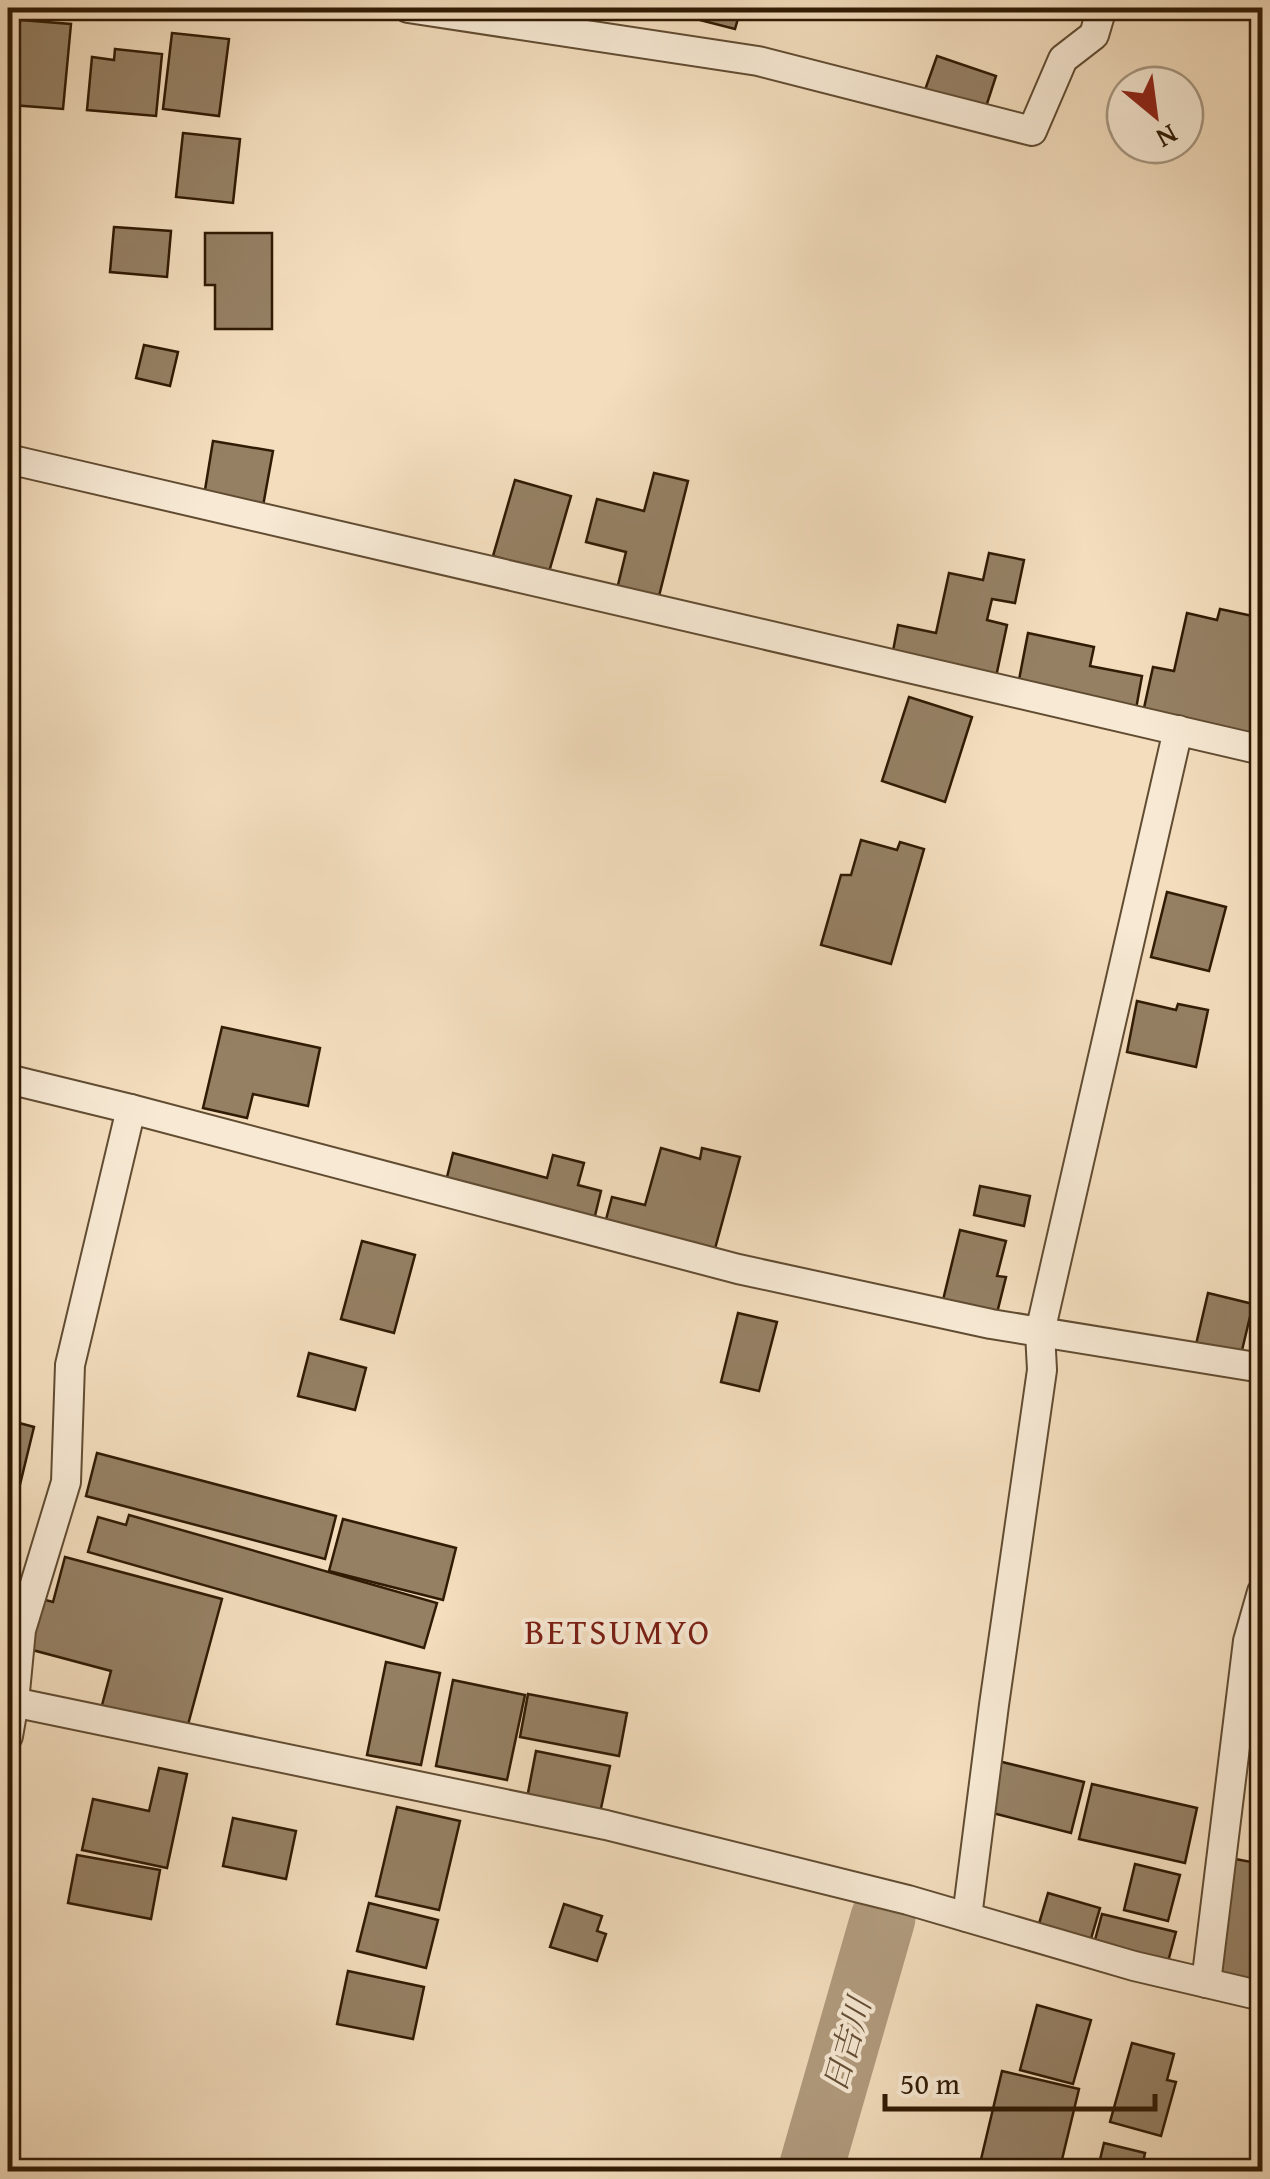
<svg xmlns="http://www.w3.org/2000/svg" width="1270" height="2179" viewBox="0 0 1270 2179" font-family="'Gentium Book Plus','Noto Serif JP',serif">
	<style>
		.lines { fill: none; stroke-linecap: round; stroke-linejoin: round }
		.river { stroke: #b19b7e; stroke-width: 65 }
		.building { fill: #958064; stroke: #301b04; stroke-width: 2.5 }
		.minor-casing { stroke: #614c32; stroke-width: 32 }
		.minor { stroke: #f7e9d4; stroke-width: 28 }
		.labels { text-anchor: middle; stroke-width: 8; stroke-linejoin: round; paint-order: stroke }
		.water-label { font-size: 32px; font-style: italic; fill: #644e35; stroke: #f7e9d4 }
		.quarter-label { font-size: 35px; letter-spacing: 2.5px; fill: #7a1f14; stroke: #f7e9d4 }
	</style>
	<rect width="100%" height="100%" fill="#f3ddbd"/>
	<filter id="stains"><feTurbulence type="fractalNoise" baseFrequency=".002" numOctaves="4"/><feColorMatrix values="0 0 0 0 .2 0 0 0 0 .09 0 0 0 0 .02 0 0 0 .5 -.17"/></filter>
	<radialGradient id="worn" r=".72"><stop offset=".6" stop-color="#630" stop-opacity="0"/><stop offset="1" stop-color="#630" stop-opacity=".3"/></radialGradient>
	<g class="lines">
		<!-- river -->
		<path class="river" d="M810,2172L883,1918"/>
	</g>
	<!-- building -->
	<g class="building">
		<path d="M674,8H741L735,29L672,13Z"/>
		<path d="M20,20L71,24L63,109L12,105Z"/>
		<path d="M172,33L229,39L219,116L163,109Z"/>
		<path d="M115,49L162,54L156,116L87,110L92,57L114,60Z"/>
		<path d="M937,56L996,76L985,110L925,90Z"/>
		<path d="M183,133L240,139L233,203L176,197Z"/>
		<path d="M114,227L171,231L167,277L110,272Z"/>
		<path d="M205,233H272V329H215V285H205Z"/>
		<path d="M144,345L178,352L170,386L136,378Z"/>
		<path d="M213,441L273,451L263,506L204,496Z"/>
		<path d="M654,473L688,481L658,600L617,589L626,552L586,542L597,499L644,511Z"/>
		<path d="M515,480L571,496L549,572L493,556Z"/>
		<path d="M989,553L1024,560L1015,603L992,599L987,620L1007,625L996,677L892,656L898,625L936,633L949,573L983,580Z"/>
		<path d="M1220,609L1262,618V678L1248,740L1142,717L1153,667L1174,671L1187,613L1217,620Z"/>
		<path d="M1028,633L1094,647L1090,666L1142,676L1136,709L1018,685Z"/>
		<path d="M909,697L972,717L945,802L882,781Z"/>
		<path d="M861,840L897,850L900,842L924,849L891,964L821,945L841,875H851Z"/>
		<path d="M1167,892L1226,907L1209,971L1151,957Z"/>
		<path d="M1137,1001L1176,1010L1178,1004L1208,1010L1196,1067L1127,1052Z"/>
		<path d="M222,1027L320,1048L308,1106L253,1094L247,1118L203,1108Z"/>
		<path d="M661,1148L700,1159L702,1148L740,1157L713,1256L604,1227L612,1197L645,1205Z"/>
		<path d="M453,1153L547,1178L553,1155L584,1163L578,1185L601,1191L593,1224L445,1185Z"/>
		<path d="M980,1186L1030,1196L1024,1226L974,1215Z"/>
		<path d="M960,1230L1006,1241L997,1276L1006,1277L997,1313L943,1300Z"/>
		<path d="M362,1241L415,1255L394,1333L341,1319Z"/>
		<path d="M1208,1293L1253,1304L1239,1363L1194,1353Z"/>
		<path d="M738,1313L777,1322L759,1391L721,1382Z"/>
		<path d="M309,1353L366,1368L355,1410L298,1396Z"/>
		<path d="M8,1420L34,1427L8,1534Z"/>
		<path d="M97,1453L336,1516L325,1559L86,1496Z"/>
		<path d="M129,1515L437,1603L424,1648L88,1552L98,1517L126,1525Z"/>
		<path d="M343,1519L456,1548L443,1600L329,1571Z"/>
		<path d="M65,1557L222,1599L186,1732L101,1709L111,1671L25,1648L38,1598L53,1602Z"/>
		<path d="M386,1662L440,1673L421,1765L367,1755Z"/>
		<path d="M453,1680L525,1695L507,1780L436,1766Z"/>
		<path d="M528,1694L627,1713L619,1756L520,1737Z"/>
		<path d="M536,1751L610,1766L600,1813L527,1798Z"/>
		<path d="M994,1760L1084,1782L1071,1833L981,1810Z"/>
		<path d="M159,1768L187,1774L167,1868L82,1850L93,1799L149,1811Z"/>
		<path d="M1092,1784L1197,1808L1185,1863L1079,1839Z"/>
		<path d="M397,1807L460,1821L439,1910L376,1896Z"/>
		<path d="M233,1818L296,1831L286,1879L223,1866Z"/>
		<path d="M77,1855L160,1870L151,1919L68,1903Z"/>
		<path d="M1230,1858L1262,1864V1992L1207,1982Z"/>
		<path d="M1135,1864L1180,1875L1168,1921L1124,1910Z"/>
		<path d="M1048,1893L1100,1908L1088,1949L1036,1934Z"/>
		<path d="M369,1903L438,1920L426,1968L357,1951Z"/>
		<path d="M564,1904L602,1916L597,1931L606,1934L597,1961L550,1947Z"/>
		<path d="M1102,1914L1176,1932L1166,1969L1092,1951Z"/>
		<path d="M348,1971L424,1987L413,2039L337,2024Z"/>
		<path d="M1037,2005L1091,2020L1073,2084L1020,2070Z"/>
		<path d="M1132,2043L1174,2054L1167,2080L1176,2082L1161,2136L1110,2122Z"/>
		<path d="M1002,2071L1079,2089L1059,2172H978Z"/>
		<path d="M1104,2143L1145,2153L1141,2172H1097Z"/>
	</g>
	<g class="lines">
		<!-- minor casing -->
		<g class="minor-casing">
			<g id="minor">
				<path d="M408,8L758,61L1032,131L1063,59L1094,35L1102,8"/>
				<path d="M8,459L1262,750"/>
				<path d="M8,1079L131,1109L738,1269L991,1324L1262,1368"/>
				<path d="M8,1701L606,1825L908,1900L1134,1966L1262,1996"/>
				<path d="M8,1736L14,1702L21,1630L66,1482L70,1365L131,1109"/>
				<path d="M967,1917L994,1705L1042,1370L1040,1332L1178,730"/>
				<path d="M1206,1983L1248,1641L1262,1592"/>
			</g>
		</g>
		<!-- minor -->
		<use href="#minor" class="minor"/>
	</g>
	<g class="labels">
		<!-- water labels -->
		<g class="water-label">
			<text transform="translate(847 2045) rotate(-74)" y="11">日吉川</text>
		</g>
		<!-- quarter labels -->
		<g class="quarter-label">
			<text x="618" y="1644">BETSUMYO</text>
		</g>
	</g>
	<!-- margin -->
	<rect width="1270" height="2179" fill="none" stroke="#f3ddbd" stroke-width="40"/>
	<rect x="10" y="10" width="1250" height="2159" fill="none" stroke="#301b04" stroke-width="5"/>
	<rect x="20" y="20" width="1230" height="2139" fill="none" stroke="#301b04" stroke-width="2.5"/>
	<!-- north arrow -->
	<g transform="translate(1155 115) rotate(151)"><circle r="48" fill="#f7e9d4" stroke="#a79781" stroke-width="2.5"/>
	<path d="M0-8L18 38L0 25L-18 38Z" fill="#8f2418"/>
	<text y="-15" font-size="28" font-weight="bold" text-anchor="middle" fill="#301b04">N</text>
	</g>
	<!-- scale -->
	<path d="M885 2094v15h270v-15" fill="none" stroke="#301b04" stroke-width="5"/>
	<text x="900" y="2094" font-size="30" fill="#301b04" stroke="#f7e9d4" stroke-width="8" paint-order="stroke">50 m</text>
	<rect width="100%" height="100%" filter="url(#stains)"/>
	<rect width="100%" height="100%" fill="url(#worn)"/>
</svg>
